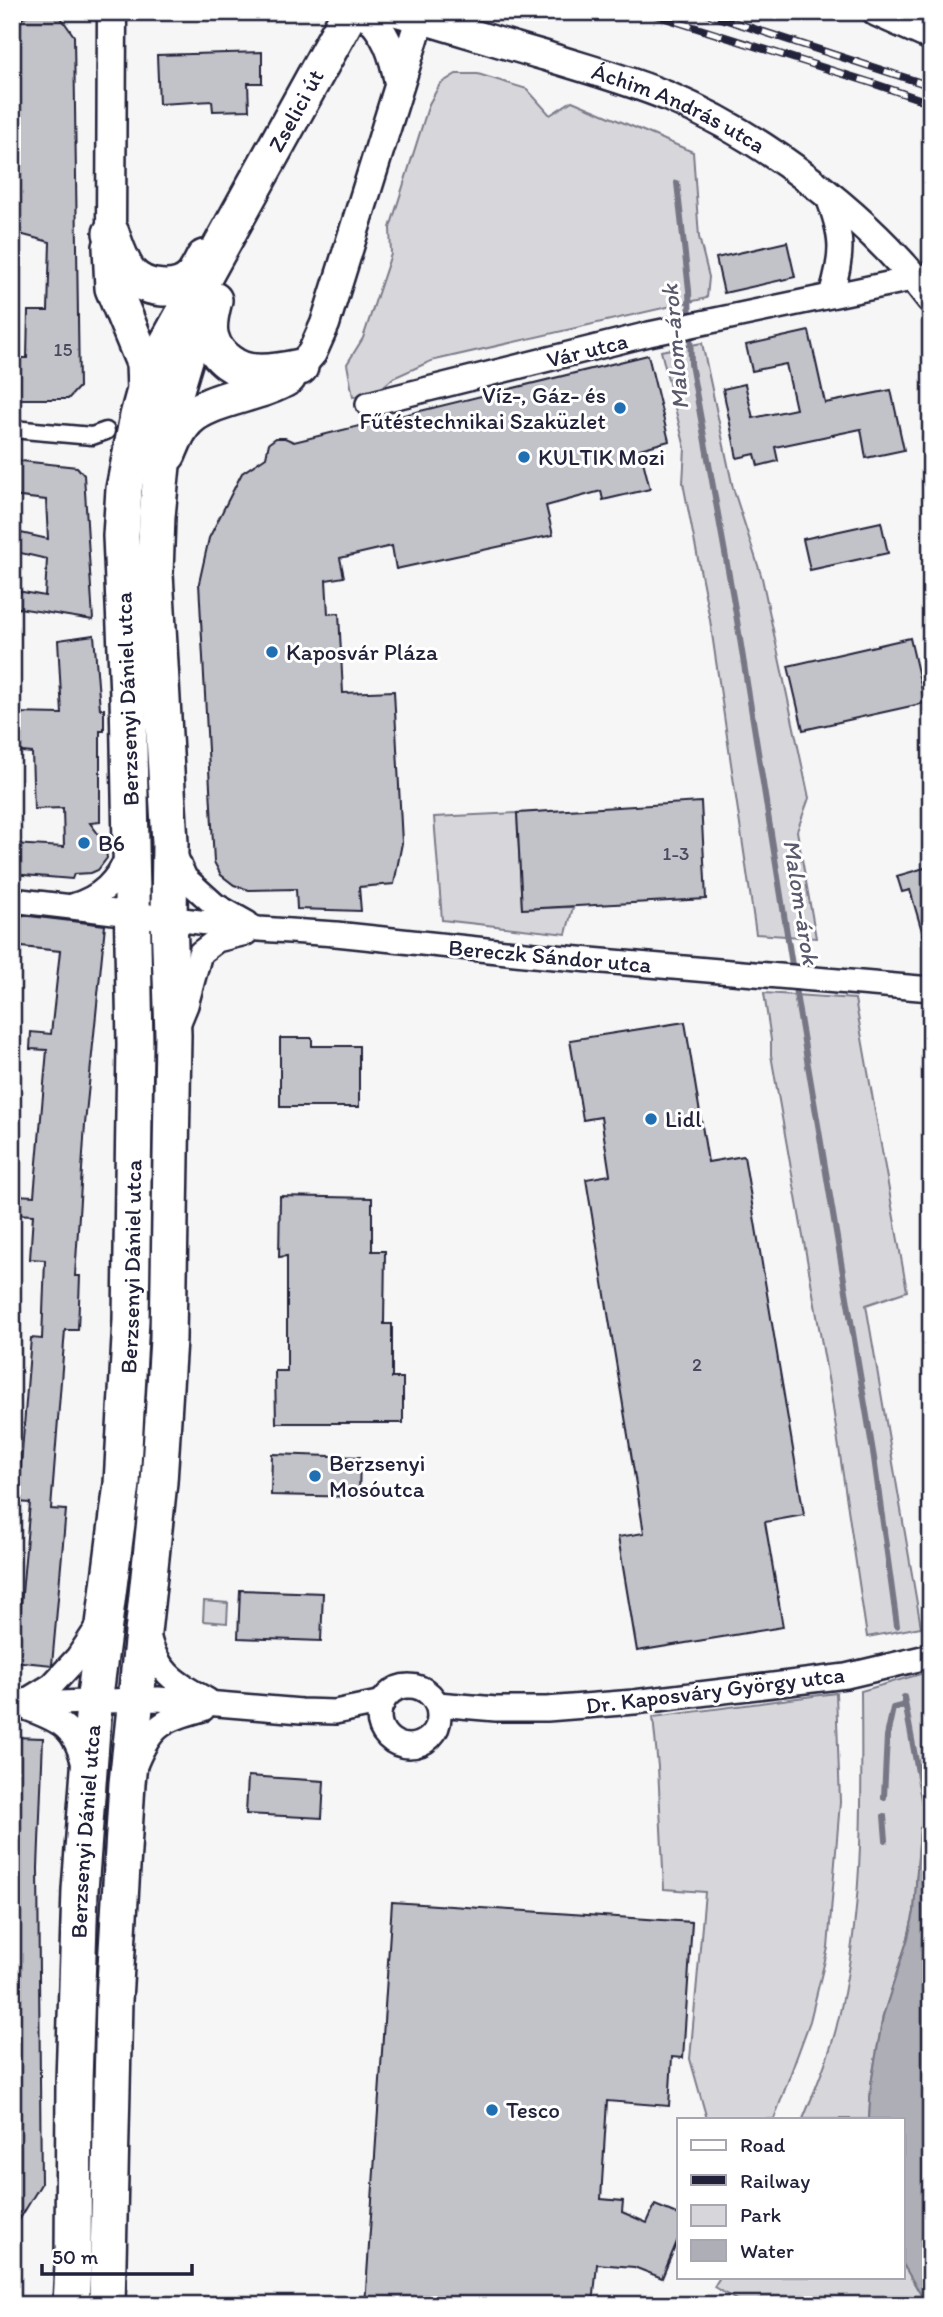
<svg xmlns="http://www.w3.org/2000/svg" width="943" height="2317" viewBox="0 0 943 2317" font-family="Itim,sans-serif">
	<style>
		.green { fill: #d7d7db; stroke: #7c7c8b; stroke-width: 2 }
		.water { fill: #aeaeb7; stroke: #767685; stroke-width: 2 }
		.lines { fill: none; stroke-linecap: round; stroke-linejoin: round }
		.stream { stroke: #767685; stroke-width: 6 }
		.building { fill: #c2c2c9; stroke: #22223b; stroke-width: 2 }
		.pedestrian-casing { stroke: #22223b; stroke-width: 21 }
		.minor-casing { stroke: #22223b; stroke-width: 28 }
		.tertiary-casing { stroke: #22223b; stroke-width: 33 }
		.primary-casing { stroke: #22223b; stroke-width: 40 }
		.pedestrian { stroke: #fff; stroke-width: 16 }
		.minor { stroke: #fff; stroke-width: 23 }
		.tertiary { stroke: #fff; stroke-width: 28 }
		.primary { stroke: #fff; stroke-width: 35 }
		.rail-casing { stroke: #22223b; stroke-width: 8 }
		.rail { stroke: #fff; stroke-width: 5; stroke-dasharray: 16; stroke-linecap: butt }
		.poi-dot { fill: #1f6fb2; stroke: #fff; stroke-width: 2.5 }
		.labels { text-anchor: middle; stroke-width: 6; stroke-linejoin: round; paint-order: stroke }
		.number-label { font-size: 19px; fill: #4a4a5e }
		.street-label { font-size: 23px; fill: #22223b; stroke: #fff }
		.poi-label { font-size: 23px; fill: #22223b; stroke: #fff; text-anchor: start }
		.water-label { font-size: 24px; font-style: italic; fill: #5a5a6d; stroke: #fff }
	</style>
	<rect width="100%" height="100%" fill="#f6f6f7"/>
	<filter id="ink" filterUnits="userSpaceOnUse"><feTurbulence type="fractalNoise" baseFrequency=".0143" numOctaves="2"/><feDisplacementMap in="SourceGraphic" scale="14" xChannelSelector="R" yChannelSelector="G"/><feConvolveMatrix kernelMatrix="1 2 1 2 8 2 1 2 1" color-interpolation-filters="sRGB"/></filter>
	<g filter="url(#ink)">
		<!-- green -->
		<g class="green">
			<path d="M456,74H478L527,89L550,115L572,101L693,152L699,237L709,277L707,298L431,361L393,378L377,392L353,397L347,364L363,338L391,254L390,228L429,104L440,84Z"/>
			<path d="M702,343L733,488L762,578L809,798L797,831L816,938L756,934L710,620L683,483L685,448L661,351Z"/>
			<path d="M517,813L522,909L573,907L566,934L442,920L434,817Z"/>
			<path d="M764,993L855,999L907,1291L866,1305L921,1627L867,1637L832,1401L771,1055V1040Z"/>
			<path d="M204,1601L228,1603L227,1623L203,1621Z"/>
			<path d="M931,1671V1825L928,1821L920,1828L914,1912L908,1938L883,2016L871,2084L869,2119H803C815,2090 828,2060 836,2029C864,1919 862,1804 861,1691Z"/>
			<path d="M836,1693L840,1802L828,1948L810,2021L774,2119H707L690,2059L705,1892L664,1889L658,1767L653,1717Z"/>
			<path d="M903,2264L928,2305H745L714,2287L720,2277H903Z"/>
		</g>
		<!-- water -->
		<path class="water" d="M928,1821L931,1825V2305L925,2302L903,2264V2119H869L871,2084L883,2016L908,1938L914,1912L920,1828Z"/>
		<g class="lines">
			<!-- stream -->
			<g class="stream">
				<path d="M677,183L689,290L691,364L736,614L793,971"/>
				<path d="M794,982L874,1458L897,1626"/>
				<path d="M904,1697L928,1826"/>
				<path d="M884,1797L887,1736L893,1708L905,1705"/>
				<path d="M884,1816L886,1840"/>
			</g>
		</g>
		<!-- building -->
		<g class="building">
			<path d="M32,12H57L74,36L79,387L68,399H12V358H27L28,311H48L50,242L12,232V26Z"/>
			<path d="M262,52V83H248L249,110L213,111L212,101L159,104L157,55Z"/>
			<path d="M787,242L795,277L724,293L716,258Z"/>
			<path d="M809,331L825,403L891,390L904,450L866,458L861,429L775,447L778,461L758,466L755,454L737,458L723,389L745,384L753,418L796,409L786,364L752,371L746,345Z"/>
			<path d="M648,355L669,441L640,449L650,489L603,500L601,491L546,506L553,535L396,569L392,546L340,558L344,577L326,580L328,614L339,613L343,693L394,691L402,843L394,884L359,887L361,911L297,909L296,889L249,890L234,885L221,875L214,862L199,583L209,538L242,473L266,457L269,443L276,438H285L294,442Z"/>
			<path d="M12,460L77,467L84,475L93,620L12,607V590L45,596L47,559L12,551V531L48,539L46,500L12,496Z"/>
			<path d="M881,522L888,553L810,570L803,539Z"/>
			<path d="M94,635L100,709H104V731H100V822L90,823L105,843L107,858L98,870L91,873L74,874L72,879L12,874V844L64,847L63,808L34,809L32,753L12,751V713L62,714L58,640Z"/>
			<path d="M910,638L925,703L803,730L788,666Z"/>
			<path d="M701,802L706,899L522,909L517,813Z"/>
			<path d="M931,866V944L926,945L910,890L902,892L897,876Z"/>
			<path d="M12,914L105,925L85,1124L75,1276H80L78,1330H65L51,1509L66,1510L52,1665L12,1661V1626L19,1627L30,1503L18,1502L31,1338L42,1339L45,1260L30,1259L33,1215L15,1214L16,1195L34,1196L47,1050L30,1049L31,1032L51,1034L60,951L12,946Z"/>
			<path d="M685,1022L708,1162L744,1156L804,1515L765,1522L783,1627L637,1651L618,1537L644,1533L586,1179L610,1175L601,1117L583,1120L570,1040Z"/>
			<path d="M280,1038H312V1046H359V1107H280Z"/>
			<path d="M280,1196L372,1198V1251H385L384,1324H392V1378H403V1423H276L275,1371H287V1256L279,1257Z"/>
			<path d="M272,1454L360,1457L359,1497L271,1495Z"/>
			<path d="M240,1590L323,1593L321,1641L238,1638Z"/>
			<path d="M12,1737L43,1738L38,1868L41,2184L12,2232Z"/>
			<path d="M248,1776L324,1781L322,1818L246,1814Z"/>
			<path d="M392,1902L692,1922L683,2058L672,2057L669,2106L607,2101L601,2199L623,2201L622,2212L647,2223L655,2205L679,2215V2237L662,2278L634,2267L597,2264L593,2305H365Z"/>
		</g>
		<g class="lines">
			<!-- pedestrian casing -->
			<g class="pedestrian-casing">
				<path id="pedestrian" d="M12,429L92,436L106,431"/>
			</g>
			<!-- minor casing -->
			<g class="minor-casing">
				<g id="minor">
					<path d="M827,195C843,236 844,253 831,295"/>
					<path d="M368,404L649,334L931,275"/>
					<path d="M175,855L185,878L215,905L247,923"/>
					<path d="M12,900L259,929L336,934L544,956L931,989"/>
					<path d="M72,906C101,898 117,881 129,854"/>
					<path d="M179,1022L186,1005L200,953L217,940L246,933"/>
					<path d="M147,1632C157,1672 173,1681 207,1700"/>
					<circle cx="409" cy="1716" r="30"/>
					<path d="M437,1704L496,1709H547L634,1702L846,1676L931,1656"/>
					<path d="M12,1705L158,1699L301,1711L335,1712L383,1702"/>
					<path d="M19,1705L52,1685L78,1657L100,1624"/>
					<path d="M29,1709C63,1722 75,1728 84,1765"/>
					<path d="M136,1763C152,1724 164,1720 203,1709"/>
				</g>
			</g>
			<!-- tertiary casing -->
			<g class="tertiary-casing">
				<g id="tertiary">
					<path d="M364,12C387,32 394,55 399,83"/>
					<path id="s1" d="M397,12C447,26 496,42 546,56C587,69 628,80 667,96C763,136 869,217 931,299"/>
					<path d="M877,12L931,36"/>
					<path d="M111,233L112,12"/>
					<path d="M300,367L312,353L325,324L420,19"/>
				</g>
			</g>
			<!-- primary casing -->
			<g class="primary-casing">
				<g id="primary">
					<path d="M111,233C116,247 120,261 129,273C143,290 178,294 193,277C197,272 201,264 204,258"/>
					<path d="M111,247L113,288L144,363L145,390"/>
					<path d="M214,300C211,312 207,326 211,338C216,357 237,372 256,372C271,373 286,370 300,367"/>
					<path d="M168,454C173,442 177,430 187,420C207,398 260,395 288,377"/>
					<path id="s2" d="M71,2305L73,2266L74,2082L80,1890L94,1703L122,1484L131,1320L135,1044L128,695L121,536L124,489L138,416L145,390L162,353L350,12"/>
					<path d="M107,2305L114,2000L127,1783L159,1482L168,1339L173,1035L169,918L170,843L155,574L157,516L165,435L172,403L195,326"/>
				</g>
			</g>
			<!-- pedestrian -->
			<use href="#pedestrian" class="pedestrian"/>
			<!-- minor -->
			<use href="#minor" class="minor"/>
			<!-- tertiary -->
			<use href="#tertiary" class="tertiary"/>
			<!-- primary -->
			<use href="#primary" class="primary"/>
			<!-- rail casing -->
			<g class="rail-casing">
				<g id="rail">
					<path d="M646,12L872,83L931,103"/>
					<path d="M702,12L931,86"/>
				</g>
			</g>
			<!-- rail -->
			<use href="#rail" class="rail"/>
		</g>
	</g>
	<!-- markers -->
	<g class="poi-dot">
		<circle cx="620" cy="408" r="7"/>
		<circle cx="524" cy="457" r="7"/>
		<circle cx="272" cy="652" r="7"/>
		<circle cx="84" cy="843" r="7"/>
		<circle cx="651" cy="1119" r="7"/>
		<circle cx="315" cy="1476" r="7"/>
		<circle cx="492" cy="2110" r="7"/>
	</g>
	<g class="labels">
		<!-- number labels -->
		<g class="number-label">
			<text x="63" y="356">15</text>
			<text x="676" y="860">1-3</text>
			<text x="697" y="1371">2</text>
		</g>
		<!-- street labels -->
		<g class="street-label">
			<text dy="8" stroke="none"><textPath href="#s1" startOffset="298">Áchim András utca</textPath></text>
			<text dy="8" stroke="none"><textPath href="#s2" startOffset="2238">Zselici út</textPath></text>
			<text transform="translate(587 350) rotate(-14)" y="8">Vár utca</text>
			<text transform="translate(127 699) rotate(-92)" y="8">Berzsenyi Dániel utca</text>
			<text transform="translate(550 956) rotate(5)" y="8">Bereczk Sándor utca</text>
			<text dy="8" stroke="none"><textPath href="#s2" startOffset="1041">Berzsenyi Dániel utca</textPath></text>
			<text transform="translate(715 1690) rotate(-7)" y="8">Dr. Kaposváry György utca</text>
			<text dy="8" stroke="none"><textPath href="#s2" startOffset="474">Berzsenyi Dániel utca</textPath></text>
		</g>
		<!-- poi labels -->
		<g class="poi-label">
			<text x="606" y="403" text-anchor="end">Víz-, Gáz- és<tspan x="606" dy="26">Fűtéstechnikai Szaküzlet</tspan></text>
			<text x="538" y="465">KULTIK Mozi</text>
			<text x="286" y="660">Kaposvár Pláza</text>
			<text x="98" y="851">B6</text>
			<text x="665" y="1127">Lidl</text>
			<text x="329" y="1471">Berzsenyi<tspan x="329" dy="26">Mosóutca</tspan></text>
			<text x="506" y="2118">Tesco</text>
		</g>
		<!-- water labels -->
		<g class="water-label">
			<text transform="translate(675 347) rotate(-95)" y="8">Malom-árok</text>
			<text transform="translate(801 902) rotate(81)" y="8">Malom-árok</text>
		</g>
	</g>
	<!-- margin -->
	<rect width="943" height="2317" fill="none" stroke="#fff" stroke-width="42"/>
	<rect x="21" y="21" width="901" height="2275" fill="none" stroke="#22223b" stroke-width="2.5" filter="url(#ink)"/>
	<!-- legend -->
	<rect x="677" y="2118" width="228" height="161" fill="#ffffff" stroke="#a7a7b1" stroke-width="2"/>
	<rect x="691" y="2140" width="35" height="10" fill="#ffffff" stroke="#a7a7b1" stroke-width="2"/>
	<text x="740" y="2152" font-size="21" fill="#22223b">Road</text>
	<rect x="691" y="2175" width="35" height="10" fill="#22223b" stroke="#a7a7b1" stroke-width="2"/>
	<text x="740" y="2188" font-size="21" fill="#22223b">Railway</text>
	<rect x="691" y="2205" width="35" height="21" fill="#d7d7db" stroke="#a7a7b1" stroke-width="2"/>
	<text x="740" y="2222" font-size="21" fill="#22223b">Park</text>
	<rect x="691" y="2240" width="35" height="21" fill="#aeaeb7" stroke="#a7a7b1" stroke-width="2"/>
	<text x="740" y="2258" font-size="21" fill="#22223b">Water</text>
	<!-- scale -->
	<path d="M42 2264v10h150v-10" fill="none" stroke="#22223b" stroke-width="3.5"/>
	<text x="52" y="2264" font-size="21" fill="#22223b" stroke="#ffffff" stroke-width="5" paint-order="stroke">50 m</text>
</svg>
